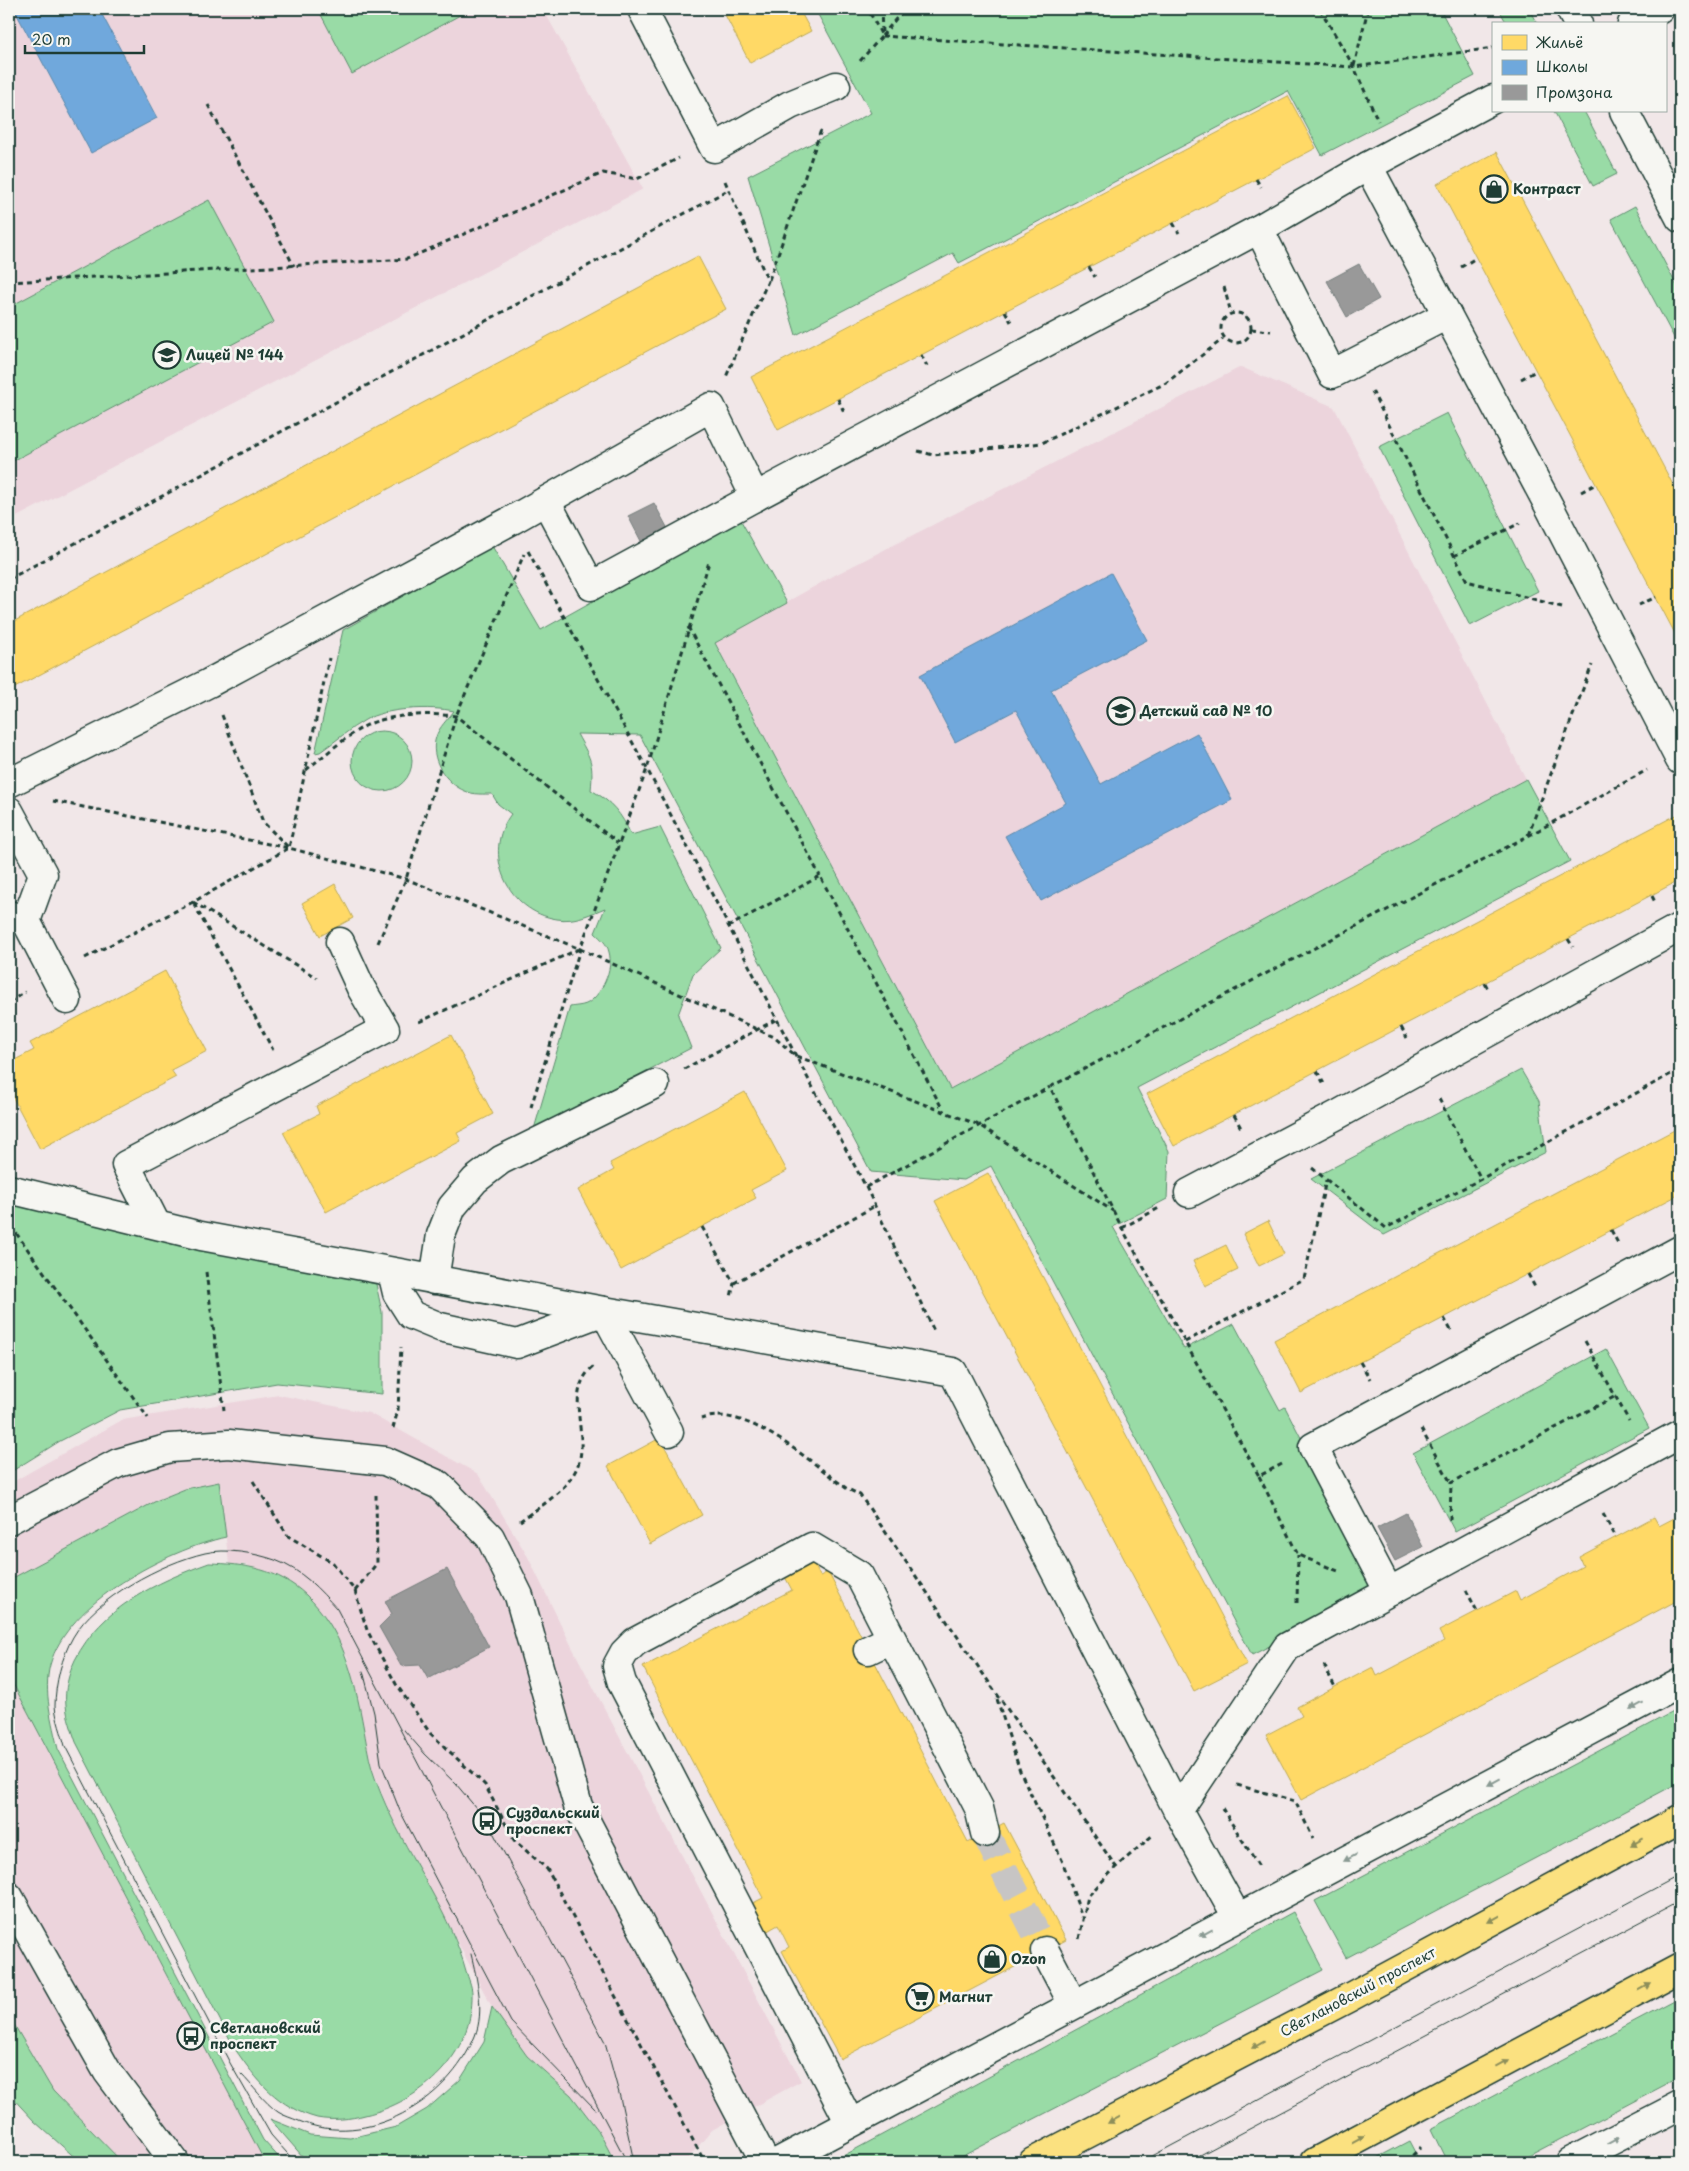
<svg xmlns="http://www.w3.org/2000/svg" width="1689" height="2171" viewBox="0 0 1689 2171" font-family="'Playpen Sans',sans-serif">
	<style>
		.built { fill: #ecd4dc }
		.green { fill: #99dba6; stroke: #5c8c6d }
		.homes { fill: #ffd966; stroke: #bcaa57 }
		.schools { fill: #6fa8dc; stroke: #5788aa }
		.industry { fill: #999; stroke: #747d7b }
		.lines { fill: none; stroke-linecap: round; stroke-linejoin: round }
		.minor-tunnel { stroke: #c7c5c4; stroke-width: 28; stroke-dasharray: 28 14; stroke-linecap: butt }
		.minor-casing { stroke: #1f3d34; stroke-width: 31 }
		.major-casing { stroke: #1f3d34; stroke-width: 31 }
		.path { stroke: #1f3d34; stroke-width: 3; stroke-dasharray: 5 4; stroke-linecap: butt }
		.minor { stroke: #f6f6f2; stroke-width: 28 }
		.major { stroke: #fbe180; stroke-width: 28 }
		.tram { stroke: #1f3d34; stroke-width: 1 }
		.oneway { fill: #8a9a93 }
		.oneway2 { fill: #8d8f5a }
		.labels { text-anchor: middle; stroke-width: 5; stroke-linejoin: round; paint-order: stroke }
		.poi-label { font-size: 14px; font-weight: bold; fill: #1f3d34; stroke: #f6f6f2; text-anchor: start }
		.street-label { font-size: 14px; fill: #1f3d34; stroke: #f6f6f2 }
	</style>
	<rect width="100%" height="100%" fill="#f1e7e8"/>
	<filter id="ink" filterUnits="userSpaceOnUse"><feTurbulence type="fractalNoise" baseFrequency=".02" numOctaves="2"/><feDisplacementMap in="SourceGraphic" scale="10" xChannelSelector="R" yChannelSelector="G"/><feConvolveMatrix kernelMatrix="1 2 1 2 8 2 1 2 1" color-interpolation-filters="sRGB"/></filter>
	<g filter="url(#ink)">
		<!-- built -->
		<g class="built">
			<path d="M9,9H543L643,189L9,521Z"/>
			<path d="M1241,367L1334,407L1526,779L950,1089L715,642L835,575Z"/>
			<path d="M279,1395L369,1413L478,1474L528,1557L572,1647L801,2081L712,2130L685,2162H615L598,2130L571,2095L527,2056L505,2027L492,2007L391,1817L372,1768L347,1655L247,1565L229,1564L219,1482L185,1489L158,1500L9,1580V1484L122,1420Z"/>
			<path d="M9,1676L265,2162H122L53,2091L9,2016Z"/>
		</g>
		<!-- green -->
		<g class="green">
			<path d="M318,9H471L352,74Z"/>
			<path d="M815,9H1440L1475,76L1322,155L1288,91L959,263L953,253L796,335L748,176L871,113Z"/>
			<path d="M1499,9H1529L1537,24H1507Z"/>
			<path d="M1554,111H1584L1617,174L1593,186Z"/>
			<path d="M209,200L274,322L11,462L9,457V307Z"/>
			<path d="M1635,206L1680,292V349L1611,219Z"/>
			<path d="M1447,413L1538,591L1470,626L1379,447Z"/>
			<path d="M740,519L787,603L715,643L950,1089L1526,779L1570,861L1137,1088L1169,1151L1167,1199L1113,1227L1184,1349L1234,1324L1280,1410L1285,1407L1380,1590L1252,1655L991,1166L964,1180L871,1172L640,735L577,734C590,758 594,761 591,790C611,801 622,814 631,835L660,827L721,948L693,974L678,1015L691,1048L534,1129L570,1007C575,1006 581,1006 586,1004C601,997 614,968 609,952C607,943 601,939 595,933L605,908C590,914 575,922 557,919C508,912 481,854 511,814L498,804L492,794C484,794 474,795 465,791C445,783 429,758 436,737C439,727 448,719 454,711C431,706 385,708 365,720C349,729 335,742 320,752L315,753L343,630L492,546L541,630Z"/>
			<circle cx="382" cy="761" r="30"/>
			<path d="M1521,1070L1539,1101L1546,1152L1384,1235L1311,1179Z"/>
			<path d="M9,1198L376,1284L382,1312V1394L277,1383L120,1410L60,1441L9,1473Z"/>
			<path d="M1606,1349L1649,1428L1455,1532L1413,1453Z"/>
			<path d="M219,1482L226,1537C167,1550 67,1602 50,1665C43,1691 52,1723 58,1749L263,2140L283,2162H265L9,1676V1580L158,1500L185,1489Z"/>
			<path d="M209,1563C245,1564 278,1569 306,1595C343,1630 354,1677 363,1725C366,1740 368,1755 372,1769C377,1785 384,1802 392,1818C416,1869 451,1916 466,1971C468,1978 472,1986 472,1993C474,2054 421,2102 365,2115C351,2119 332,2121 317,2118C279,2108 256,2080 235,2049L76,1742C72,1730 67,1717 66,1705C64,1690 69,1673 75,1660C101,1608 156,1582 209,1563Z"/>
			<path d="M1680,1708V1782L1346,1958L1315,1901Z"/>
			<path d="M1293,1912L1323,1970L951,2162H832Z"/>
			<path d="M1680,1997V2077L1518,2162H1447L1431,2129Z"/>
			<path d="M492,2007L527,2056L571,2095L598,2130L615,2162H311L303,2157L270,2119L310,2135L350,2138L396,2127L427,2109L460,2080L484,2042Z"/>
			<path d="M9,2016L53,2091L122,2162H80L34,2121L9,2094Z"/>
			<path d="M1409,2141L1420,2162H1369Z"/>
		</g>
		<!-- homes -->
		<g class="homes">
			<path d="M722,9H799L811,31L750,63Z"/>
			<path d="M1288,96L1316,148L778,430L751,377Z"/>
			<path d="M1497,152L1680,498V643L1437,184Z"/>
			<path d="M698,256L726,309L9,691V624Z"/>
			<path d="M1680,813V880L1174,1146L1147,1094Z"/>
			<path d="M335,884L353,918L320,936L302,903Z"/>
			<path d="M165,971L207,1051L171,1070L176,1077L40,1149L9,1090V1063L34,1050L30,1043Z"/>
			<path d="M451,1035L493,1114L457,1133L461,1141L326,1212L283,1132L319,1114L316,1106Z"/>
			<path d="M745,1092L787,1171L751,1190L756,1198L621,1270L578,1190L614,1170L610,1163Z"/>
			<path d="M1680,1127V1194L1301,1393L1274,1340Z"/>
			<path d="M988,1173L1247,1664L1194,1691L935,1201Z"/>
			<path d="M1268,1221L1284,1254L1259,1266L1243,1234Z"/>
			<path d="M1226,1245L1238,1270L1205,1286L1193,1261Z"/>
			<path d="M660,1438L702,1515L650,1544L608,1466Z"/>
			<path d="M1680,1515V1599L1301,1800L1266,1735L1302,1716L1297,1707L1373,1667L1377,1676L1444,1641L1439,1631L1516,1591L1520,1600L1583,1566L1579,1557L1654,1517L1659,1526Z"/>
			<path d="M813,1562L820,1576L828,1572L968,1842L1004,1823L1066,1940L840,2059L782,1951L789,1947L778,1925L764,1933L749,1905L763,1898L643,1667L792,1590L785,1577Z"/>
		</g>
		<!-- schools -->
		<g class="schools">
			<path d="M14,9H99L157,118L91,153Z"/>
			<path d="M1111,573L1147,640L1051,690L1101,784L1197,733L1232,800L1041,901L1005,836L1066,803L1016,710L955,742L920,675Z"/>
		</g>
		<!-- industry -->
		<g class="industry">
			<path d="M1359,264L1379,299L1347,317L1327,281Z"/>
			<path d="M654,503L668,529L642,543L628,516Z"/>
			<path d="M1406,1513L1423,1547L1395,1561L1377,1528Z"/>
			<path d="M447,1569L489,1647L428,1679L420,1665L401,1666L379,1627L392,1614L385,1601Z"/>
		</g>
		<g class="lines">
			<!-- minor-tunnel -->
			<path class="minor-tunnel" d="M985,1833L1045,1951"/>
			<!-- minor casing -->
			<g class="minor-casing">
				<g id="minor">
					<path d="M642,9L714,148L790,105L836,86"/>
					<path d="M1570,9L1578,24"/>
					<path d="M1632,24L1660,9"/>
					<path d="M1624,111L1680,218"/>
					<path d="M1368,166L1550,508L1680,760"/>
					<path d="M1259,229L1332,374L1447,315"/>
					<path d="M546,501L591,586L755,497"/>
					<path d="M9,783L209,683L512,520L711,407L755,497L1259,229L1368,166L1493,99"/>
					<path d="M9,811L43,874L26,921L9,915"/>
					<path d="M26,921L67,1000"/>
					<path d="M9,1189L201,1236L604,1311L953,1372L1178,1811L1237,1917"/>
					<path d="M1189,1193L1339,1114L1680,927"/>
					<path d="M156,1224L126,1165L385,1029L361,988L340,942"/>
					<path d="M392,1272L397,1293L411,1315L440,1327L517,1344L604,1311L669,1432"/>
					<path d="M434,1280L441,1235L452,1207L475,1180L501,1160L655,1084"/>
					<path d="M9,1520L118,1463L170,1448L229,1444L385,1461L439,1485L490,1537L519,1596L578,1806L765,2162"/>
					<path d="M1389,1592L1313,1447L1680,1250"/>
					<path d="M868,1650L891,1639"/>
					<path d="M1178,1811L1287,1647L1680,1434"/>
					<path d="M9,1897L107,2071L175,2162"/>
					<path d="M1045,1951L1073,2004"/>
					<path d="M850,2123L622,1683L617,1666L624,1653L635,1642L812,1547L859,1575L979,1808L985,1833"/>
					<path d="M778,2162L1680,1683"/>
					<path d="M1570,2162L1680,2105"/>
				</g>
			</g>
			<!-- major casing -->
			<g class="major-casing">
				<g id="major">
					<path d="M1033,2162L1348,1998L1680,1819"/>
					<path d="M1315,2162L1680,1968"/>
				</g>
			</g>
			<!-- path -->
			<g class="path">
				<path d="M881,9L882,33"/>
				<path d="M1320,9L1354,67L1378,121"/>
				<path d="M882,36L1354,67L1493,48"/>
				<path d="M882,36L904,9"/>
				<path d="M860,61L882,36L868,9"/>
				<path d="M1354,66L1368,9"/>
				<path d="M208,105L294,266"/>
				<path d="M1256,179L1261,187"/>
				<path d="M725,181L768,281L726,377"/>
				<path d="M1173,223L1179,233"/>
				<path d="M1089,267L1095,277"/>
				<path d="M1461,267L1476,258"/>
				<path d="M769,280L821,130"/>
				<path d="M9,282L407,259L603,173L637,179L679,158"/>
				<path d="M1224,287L1231,313"/>
				<path d="M1005,311L1011,322"/>
				<circle cx="1236" cy="328" r="15"/>
				<path d="M1251,329L1271,331"/>
				<path d="M921,355L927,366"/>
				<path d="M1521,379L1536,371"/>
				<path d="M1372,391L1467,581L1562,607"/>
				<path d="M838,399L844,412"/>
				<path d="M918,451L933,455L1042,443L1166,383L1223,339"/>
				<path d="M1581,492L1596,484"/>
				<path d="M528,551L647,769L796,1056L866,1187L935,1333"/>
				<path d="M1454,556L1520,523"/>
				<path d="M9,579L728,190"/>
				<path d="M1639,605L1656,597"/>
				<path d="M688,627L820,876"/>
				<path d="M222,715L263,822L289,848"/>
				<path d="M306,770C325,755 344,738 365,726C387,714 432,713 456,716L618,843"/>
				<path d="M53,801L289,848L406,879L580,949L774,1037L796,1056L979,1125L1113,1211"/>
				<path d="M1528,835L1592,665"/>
				<path d="M1652,896L1655,902"/>
				<path d="M193,902L317,978"/>
				<path d="M194,904L273,1050"/>
				<path d="M728,927L820,876L944,1112"/>
				<path d="M1568,939L1573,947"/>
				<path d="M378,943L406,879L456,716L524,554"/>
				<path d="M85,958L193,902L289,848L329,658"/>
				<path d="M1485,983L1489,991"/>
				<path d="M9,1002L25,992"/>
				<path d="M419,1022L579,949"/>
				<path d="M1401,1027L1407,1038"/>
				<path d="M684,1069L777,1019"/>
				<path d="M1317,1071L1324,1084"/>
				<path d="M1439,1099L1481,1179"/>
				<path d="M531,1107L580,949L647,769L709,562"/>
				<path d="M1234,1115L1241,1128"/>
				<path d="M1312,1168L1386,1228L1481,1179L1680,1069"/>
				<path d="M866,1187L1050,1087"/>
				<path d="M11,1226L148,1418"/>
				<path d="M702,1227L734,1283L731,1297"/>
				<path d="M1122,1228L1159,1208"/>
				<path d="M1611,1230L1619,1245"/>
				<path d="M9,1235L14,1231"/>
				<path d="M206,1272L224,1410"/>
				<path d="M1528,1274L1536,1289"/>
				<path d="M734,1283L875,1206"/>
				<path d="M1444,1318L1452,1332"/>
				<path d="M1585,1341L1629,1421"/>
				<path d="M1185,1342L1304,1279L1326,1180"/>
				<path d="M1360,1362L1370,1379"/>
				<path d="M701,1419C745,1402 812,1463 846,1488L860,1495L1116,1867"/>
				<path d="M393,1428L398,1410L401,1347"/>
				<path d="M1421,1429L1451,1483"/>
				<path d="M1282,1464L1259,1476L1122,1228L1050,1087L1528,836L1647,770"/>
				<path d="M1259,1476L1298,1555L1338,1571"/>
				<path d="M253,1481L288,1536L333,1563L355,1591L367,1630L396,1684L430,1733L485,1785L514,1840L547,1869L702,2157"/>
				<path d="M1603,1514L1616,1537"/>
				<path d="M1450,1520L1451,1483L1616,1396"/>
				<path d="M520,1521C542,1505 574,1487 580,1458C586,1426 565,1390 594,1366"/>
				<path d="M1466,1590L1477,1611"/>
				<path d="M355,1591L377,1563L376,1495"/>
				<path d="M1297,1603L1298,1555"/>
				<path d="M1324,1665L1335,1687"/>
				<path d="M997,1699L1020,1771L1062,1860L1082,1917"/>
				<path d="M1237,1785L1295,1801L1313,1838"/>
				<path d="M1222,1808L1260,1868"/>
				<path d="M1079,1939L1088,1896L1116,1867L1153,1835"/>
				<path d="M1406,2162L1421,2147"/>
			</g>
			<!-- minor -->
			<use href="#minor" class="minor"/>
			<!-- major -->
			<use href="#major" class="major"/>
			<!-- tram -->
			<g class="tram">
				<path d="M363,1671L374,1713L381,1763L400,1811L511,2022L595,2109"/>
				<path d="M404,1730L425,1754L456,1784L487,1821L605,2042L620,2097L634,2162"/>
				<path d="M241,2074C253,2086 264,2102 278,2112C284,2116 292,2118 299,2121C367,2149 448,2102 475,2036C485,2011 477,1979 471,1954"/>
				<path d="M295,2162L271,2135L230,2063L65,1746C62,1734 56,1719 55,1706C55,1684 62,1656 73,1637C95,1598 162,1563 205,1553C226,1548 255,1553 275,1560C302,1570 319,1589 337,1609L627,2162"/>
				<path d="M1141,2162L1680,1875"/>
				<path d="M1187,2162L1680,1901"/>
			</g>
		</g>
		<!-- one-way arrows -->
		<defs><path id="oneway-solid" d="M-6-.8H1V-3.2L6.5 0L1 3.2V.8H-6Z" transform="scale(1.25)"/></defs>
		<g class="oneway">
			<use href="#oneway-solid" transform="translate(1637 1706) rotate(152)"/>
			<use href="#oneway-solid" transform="translate(1494 1782) rotate(152)"/>
			<use href="#oneway-solid" transform="translate(1350 1858) rotate(152)"/>
			<use href="#oneway-solid" transform="translate(1206 1933) rotate(152)"/>
			<use href="#oneway-solid" transform="translate(1613 2140) rotate(-28)"/>
		</g>
		<g class="oneway2">
			<use href="#oneway-solid" transform="translate(1637 1842) rotate(152)"/>
			<use href="#oneway-solid" transform="translate(1494 1919) rotate(152)"/>
			<use href="#oneway-solid" transform="translate(1645 1987) rotate(-28)"/>
			<use href="#oneway-solid" transform="translate(1258 2045) rotate(152)"/>
			<use href="#oneway-solid" transform="translate(1502 2063) rotate(-28)"/>
			<use href="#oneway-solid" transform="translate(1114 2120) rotate(152)"/>
			<use href="#oneway-solid" transform="translate(1358 2139) rotate(-28)"/>
		</g>
	</g>
	<!-- icons -->
	<defs>
		<g id="shop-ring" transform="scale(1.4375)"><circle r="9.5" fill="#f6f6f2" stroke="#1f3d34" stroke-width="1.5"/><path d="M-5-2.5h2.3a2.7 3.5 0 0 1 5.4 0H5L5.5 6h-11ZM-1.5-2.5h3a1.5 2.3 0 0 0-3 0Z" fill="#1f3d34"/></g>
		<g id="school-ring" transform="scale(1.4375)"><circle r="9.5" fill="#f6f6f2" stroke="#1f3d34" stroke-width="1.5"/><path d="M0-5L7-2L0 1L-7-2ZM-4 1L0 2.5L4 1V4Q0 6-4 4Z" fill="#1f3d34"/></g>
		<g id="bus-ring" transform="scale(1.4375)"><circle r="9.5" fill="#f6f6f2" stroke="#1f3d34" stroke-width="1.5"/><path d="M-5-6H5V4H4V6H2V4H-2V6H-4V4H-5ZM-3.5-4V0h7V-4ZM-3.5 1.2v1.5H-2V1.2ZM2 1.2v1.5H3.5V1.2Z" fill="#1f3d34"/></g>
		<g id="supermarket-ring" transform="scale(1.4375)"><circle r="9.5" fill="#f6f6f2" stroke="#1f3d34" stroke-width="1.5"/><path d="M-6-5.5h2.5l.6 2H6L4.5 2H-2.5L-4.4-4H-6ZM-1.5 3.2a1.3 1.3 0 1 0 .1 0ZM3 3.2a1.3 1.3 0 1 0 .1 0Z" fill="#1f3d34"/></g>
	</defs>
	<g fill-rule="evenodd">
		<use href="#shop-ring" x="1494" y="189"/>
		<use href="#school-ring" x="167" y="355"/>
		<use href="#school-ring" x="1121" y="711"/>
		<use href="#bus-ring" x="487" y="1821"/>
		<use href="#shop-ring" x="992" y="1959"/>
		<use href="#supermarket-ring" x="920" y="1997"/>
		<use href="#bus-ring" x="191" y="2036"/>
	</g>
	<g class="labels">
		<!-- poi labels -->
		<g class="poi-label">
			<text x="1513" y="194">Контраст</text>
			<text x="186" y="360">Лицей № 144</text>
			<text x="1140" y="716">Детский сад № 10</text>
			<text x="506" y="1818">Суздальский<tspan x="506" dy="16">проспект</tspan></text>
			<text x="1011" y="1964">Ozon</text>
			<text x="939" y="2002">Магнит</text>
			<text x="210" y="2033">Светлановский<tspan x="210" dy="16">проспект</tspan></text>
		</g>
		<!-- street labels -->
		<g class="street-label">
			<text transform="translate(1358 1992) rotate(-28)" y="5">Светлановский проспект</text>
		</g>
	</g>
	<!-- margin -->
	<rect width="1689" height="2171" fill="none" stroke="#f6f6f2" stroke-width="30"/>
	<rect x="15" y="15" width="1659" height="2141" fill="none" stroke="#1f3d34" stroke-width="2" filter="url(#ink)"/>
	<!-- legend -->
	<rect x="1492" y="22" width="175" height="90" fill="#f6f6f2" stroke="#a0aca6"/>
	<rect x="1502" y="35" width="25" height="15" fill="#ffd966" stroke="#a0aca6"/>
	<text x="1536" y="48" font-size="15" fill="#1f3d34">Жильё</text>
	<rect x="1502" y="60" width="25" height="15" fill="#6fa8dc" stroke="#a0aca6"/>
	<text x="1536" y="72" font-size="15" fill="#1f3d34">Школы</text>
	<rect x="1502" y="85" width="25" height="15" fill="#999999" stroke="#a0aca6"/>
	<text x="1536" y="98" font-size="15" fill="#1f3d34">Промзона</text>
	<!-- scale -->
	<path d="M25 45v8h119v-8" fill="none" stroke="#1f3d34" stroke-width="2.5"/>
	<text x="32" y="45" font-size="15" fill="#1f3d34" stroke="#f6f6f2" stroke-width="4" paint-order="stroke">20 m</text>
</svg>
